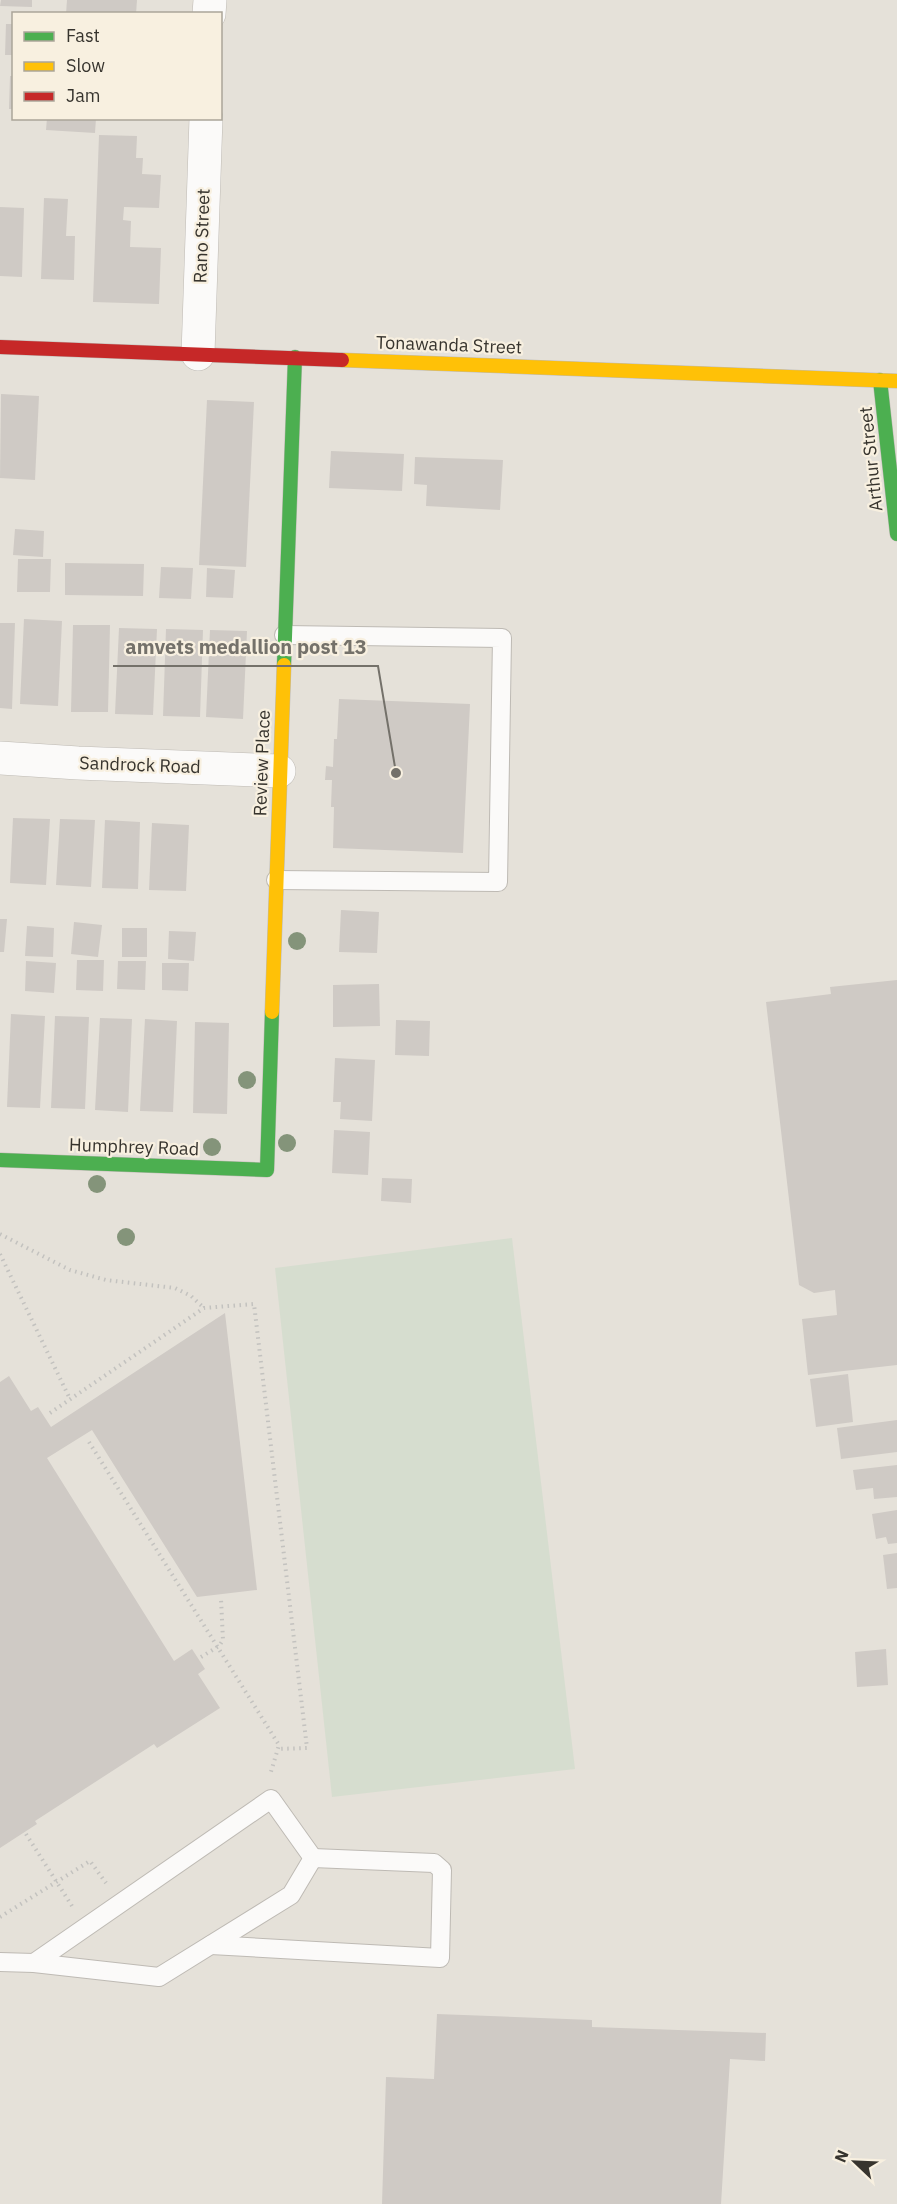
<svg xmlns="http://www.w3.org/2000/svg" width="897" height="2204" viewBox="0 0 897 2204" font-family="'IBM Plex Sans',sans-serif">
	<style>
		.green { fill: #d6ddcf }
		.building { fill: #cfcac5 }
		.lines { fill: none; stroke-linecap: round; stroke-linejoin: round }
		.lane-casing { stroke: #bebab4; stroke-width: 20 }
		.street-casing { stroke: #bebab4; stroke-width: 34 }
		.fast-casing { stroke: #bebab4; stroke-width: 15 }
		.slow-casing { stroke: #bebab4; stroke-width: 15 }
		.jam-casing { stroke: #bebab4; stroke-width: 15 }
		.path { stroke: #c3c2bf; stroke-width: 4; stroke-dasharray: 1.5 4.5; stroke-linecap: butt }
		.lane { stroke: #fbfaf9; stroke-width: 18 }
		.street { stroke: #fbfaf9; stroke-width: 33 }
		.fast { stroke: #4caf50; stroke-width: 14 }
		.slow { stroke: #ffc107; stroke-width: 14 }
		.jam { stroke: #c62828; stroke-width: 14 }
		.tree { fill: #84947a }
		.labels { text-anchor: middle; stroke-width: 4.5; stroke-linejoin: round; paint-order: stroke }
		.street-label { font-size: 18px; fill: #37342e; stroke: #f8f0e0 }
		.leader { fill: none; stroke: #74716a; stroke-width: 2 }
		.callout-dot { fill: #74716a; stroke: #f8f0e0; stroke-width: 2 }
		.callout-label { font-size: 20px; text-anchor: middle; font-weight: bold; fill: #74716a; stroke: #f8f0e0; stroke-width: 4.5; stroke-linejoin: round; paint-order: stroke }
	</style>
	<rect width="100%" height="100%" fill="#e5e1d9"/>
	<!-- green -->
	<path class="green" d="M512,1238L575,1769L332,1797L275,1268Z"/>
	<!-- building -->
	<g class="building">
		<path d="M1,0H32V7L0,6Z"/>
		<path d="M67,0H137L136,14H66Z"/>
		<path d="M6,24H14V55H5Z"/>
		<path d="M10,76H14V109H9Z"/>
		<path d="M47,118H96L95,133L46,130Z"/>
		<path d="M99,135L137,136L136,158H143L142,174L161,175L159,208L124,207L123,220L131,221L130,247L161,248L159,304L93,302Z"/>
		<path d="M44,198L68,199L66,236H75L74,280L41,279Z"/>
		<path d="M0,207L24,208L22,277L0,276Z"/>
		<path d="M1,394L39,396L35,480L0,478Z"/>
		<path d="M207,400L254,402L246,567L199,565Z"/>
		<path d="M331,451L404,454L402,491L329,488Z"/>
		<path d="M415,457L503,460L500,510L426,506L427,485L414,484Z"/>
		<path d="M15,529L44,531L43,557L13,555Z"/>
		<path d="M18,559H51L50,592H17Z"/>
		<path d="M65,563L144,564L143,596L65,595Z"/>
		<path d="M161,567L193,568L191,599L159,598Z"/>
		<path d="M207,568L235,570L233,598L206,597Z"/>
		<path d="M24,619L62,621L58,706L20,704Z"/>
		<path d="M0,623H15L12,709L0,708Z"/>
		<path d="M73,625H110L108,712H71Z"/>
		<path d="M119,628L157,629L153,715L115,714Z"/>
		<path d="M166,629L203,630L200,717L163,716Z"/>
		<path d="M210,630L247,631L243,719L206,717Z"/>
		<path d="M339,699L470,704L463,853L333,848L334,807H331L332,780H325L326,766L333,767L334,739H337Z"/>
		<path d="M13,818L50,819L46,885L10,883Z"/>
		<path d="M60,819L95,820L91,887L56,885Z"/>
		<path d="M105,820L140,822L138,889L102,888Z"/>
		<path d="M152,823L189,825L186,891L149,890Z"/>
		<path d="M341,910L379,912L377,953L339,952Z"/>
		<path d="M0,919H7L4,952H0Z"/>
		<path d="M74,922L102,925L98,957L71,954Z"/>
		<path d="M27,926L54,928L53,957L25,956Z"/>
		<rect x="122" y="928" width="25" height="29"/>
		<path d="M169,931L196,932L194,961L168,959Z"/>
		<path d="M77,960H104L103,991L76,990Z"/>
		<path d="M26,961L56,963L54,993L25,991Z"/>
		<path d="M118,961H146L145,990L117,989Z"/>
		<path d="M162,963H189L188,991L162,990Z"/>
		<path d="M897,980V1365L808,1375L802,1319L837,1315L835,1290L814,1293L799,1285L766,1002L831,994L830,987Z"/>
		<path d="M379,984L380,1026L333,1027V985Z"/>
		<path d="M11,1014L45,1016L40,1108L7,1107Z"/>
		<path d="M55,1016L89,1017L85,1109L51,1108Z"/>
		<path d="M100,1018L132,1019L128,1112L95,1110Z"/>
		<path d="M145,1019L177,1021L173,1112L140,1111Z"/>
		<path d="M396,1020L430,1021L429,1056L395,1055Z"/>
		<path d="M195,1022L229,1023L227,1114L193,1113Z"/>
		<path d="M335,1058L375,1060L372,1121L340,1119L341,1102H333Z"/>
		<path d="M334,1130L370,1132L368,1175L332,1173Z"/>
		<path d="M382,1178L412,1179L411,1203L381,1201Z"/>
		<path d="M225,1313L257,1590L197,1597L92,1430L47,1458L174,1661L192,1649L205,1669L198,1674L220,1708L157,1748L154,1744L35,1821L37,1824L0,1848V1382L9,1376L31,1411L38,1407L51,1427Z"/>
		<path d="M848,1374L853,1422L816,1427L810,1379Z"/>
		<path d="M897,1420V1452L841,1459L837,1428Z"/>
		<path d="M897,1465V1497L874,1499L873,1488L856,1490L853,1470Z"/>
		<path d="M897,1510V1543L888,1544L886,1537L876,1539L872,1514Z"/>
		<path d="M897,1553V1588L887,1589L883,1555Z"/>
		<path d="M886,1649L888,1685L857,1687L855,1652Z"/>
		<path d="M437,2014L592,2020V2027L766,2033L765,2061L730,2059L721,2204H382L386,2077L434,2079Z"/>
	</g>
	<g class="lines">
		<!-- lane casing -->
		<g class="lane-casing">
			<g id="lane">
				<path d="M276,880L498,882L502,638L284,635"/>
				<path d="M211,1945L440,1958L442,1870L434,1863L313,1858"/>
				<path d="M0,1962L34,1963L159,1977L291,1895L313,1858"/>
				<path d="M34,1963L271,1799L313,1858"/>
			</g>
		</g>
		<!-- street casing -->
		<g class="street-casing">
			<g id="street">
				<path d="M209,14L210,0"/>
				<path d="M198,354L206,118"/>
				<path d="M0,758L78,763L279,771"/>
			</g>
		</g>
		<!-- fast casing -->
		<g class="fast-casing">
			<g id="fast">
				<path d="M880,380L897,534"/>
				<path d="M284,665L295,357"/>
				<path d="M0,1160L267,1170L272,1012"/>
			</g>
		</g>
		<!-- slow casing -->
		<g class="slow-casing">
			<g id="slow">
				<path d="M342,360L897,381"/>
				<path d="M272,1012L284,665"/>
			</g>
		</g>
		<!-- jam casing -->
		<g class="jam-casing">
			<path id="jam" d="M0,347L342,360"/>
		</g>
		<!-- path -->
		<g class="path">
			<path d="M0,1234L70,1270L106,1280L175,1288L191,1296L204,1308"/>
			<path d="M0,1254L70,1399"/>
			<path d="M50,1413L204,1308L254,1304L307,1748L277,1749"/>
			<path d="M89,1442L279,1745L270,1775"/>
			<path d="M201,1657L219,1646L223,1640L221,1599"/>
			<path d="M26,1834L72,1906"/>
			<path d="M0,1917L90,1861L106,1883"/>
		</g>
		<!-- lane -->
		<use href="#lane" class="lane"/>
		<!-- street -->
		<use href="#street" class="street"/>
		<!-- fast -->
		<use href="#fast" class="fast"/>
		<!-- slow -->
		<use href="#slow" class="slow"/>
		<!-- jam -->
		<use href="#jam" class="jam"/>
	</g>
	<!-- trees -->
	<g class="tree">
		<circle cx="297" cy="941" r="9"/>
		<circle cx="247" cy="1080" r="9"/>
		<circle cx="287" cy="1143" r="9"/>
		<circle cx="212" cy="1147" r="9"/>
		<circle cx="97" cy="1184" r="9"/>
		<circle cx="126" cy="1237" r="9"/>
	</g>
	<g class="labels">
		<!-- street labels -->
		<g class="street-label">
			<text transform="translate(202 236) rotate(-88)" y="6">Rano Street</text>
			<text transform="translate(449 345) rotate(2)" y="6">Tonawanda Street</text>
			<text transform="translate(871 459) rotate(-96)" y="6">Arthur Street</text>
			<text transform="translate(262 763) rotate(-88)" y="6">Review Place</text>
			<text transform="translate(140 765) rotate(2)" y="6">Sandrock Road</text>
			<text transform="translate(134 1147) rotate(2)" y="6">Humphrey Road</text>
		</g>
	</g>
	<!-- callouts -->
	<path class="leader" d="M396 773L378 666H113"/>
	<circle class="callout-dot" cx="396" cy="773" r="6"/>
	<g class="callout-label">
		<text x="246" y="654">amvets medallion post 13</text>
	</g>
	<!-- legend -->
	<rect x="12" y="12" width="210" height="108" fill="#f8f0e0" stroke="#aba599" stroke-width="1.5"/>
	<rect x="24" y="32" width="30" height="9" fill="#4caf50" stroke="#aba599" stroke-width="1.5"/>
	<text x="66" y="42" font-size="18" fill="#37342e">Fast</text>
	<rect x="24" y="62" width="30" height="9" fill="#ffc107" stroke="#aba599" stroke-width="1.5"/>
	<text x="66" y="72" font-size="18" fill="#37342e">Slow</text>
	<rect x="24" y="92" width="30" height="9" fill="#c62828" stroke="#aba599" stroke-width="1.5"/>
	<text x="66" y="102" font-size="18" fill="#37342e">Jam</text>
	<!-- north arrow -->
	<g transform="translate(855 2162) rotate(293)" stroke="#f8f0e0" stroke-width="4.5" paint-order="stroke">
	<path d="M0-4.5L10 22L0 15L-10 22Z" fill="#37342e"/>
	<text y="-9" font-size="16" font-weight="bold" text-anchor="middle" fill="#37342e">N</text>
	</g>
</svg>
